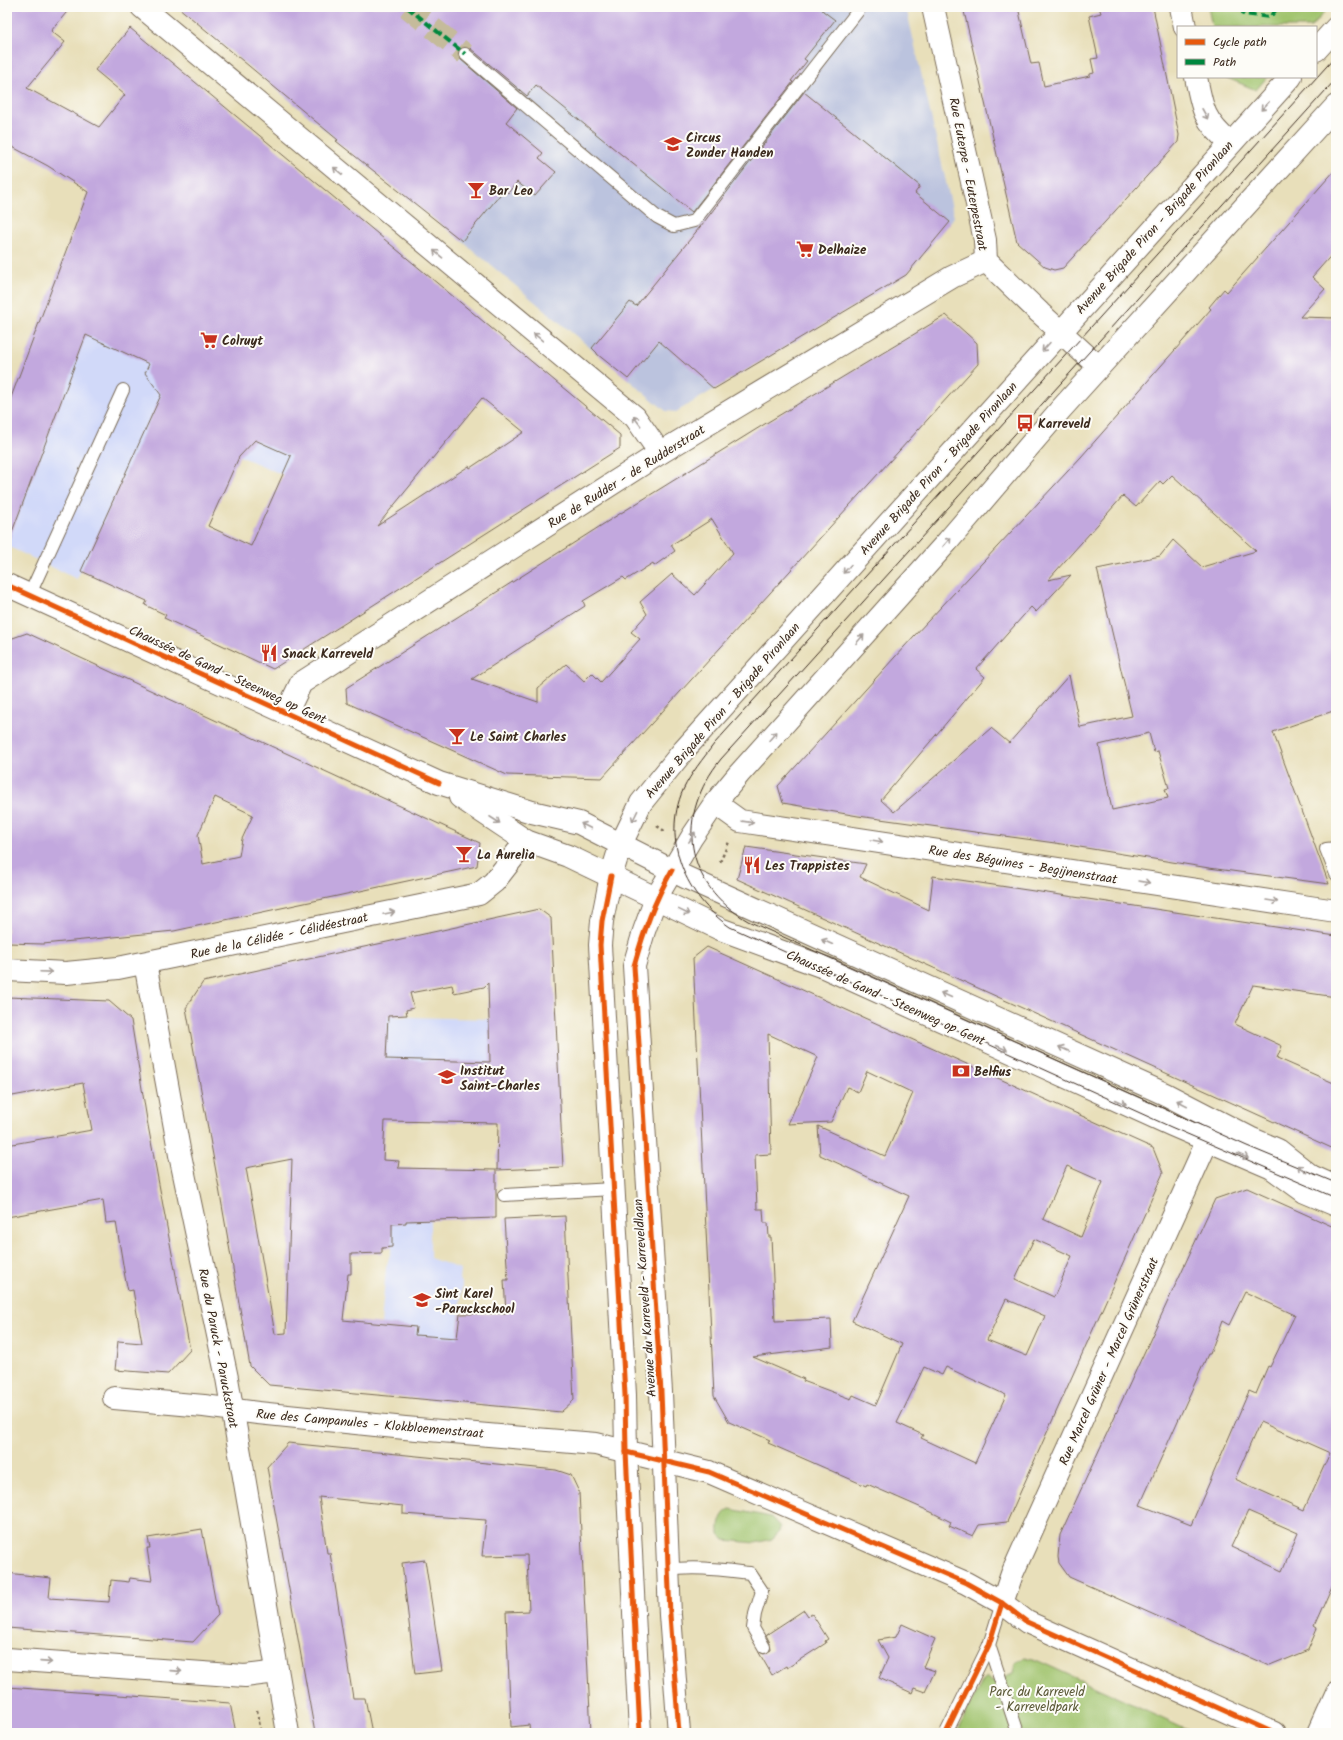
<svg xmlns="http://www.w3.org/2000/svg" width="1343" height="1740" viewBox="0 0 1343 1740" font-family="Kalam,sans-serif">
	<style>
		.built { fill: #d1d9f9 }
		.industrial { fill: #bbc3de }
		.green { fill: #a1c46e; stroke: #6e7746 }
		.building { fill: #c2a8de; fill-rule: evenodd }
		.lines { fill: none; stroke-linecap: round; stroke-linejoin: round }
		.street-tunnel { stroke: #c5bb9b; stroke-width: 22; stroke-dasharray: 22 11; stroke-linecap: butt }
		.lane-casing { stroke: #786955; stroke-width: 14 }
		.street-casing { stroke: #786955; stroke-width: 24 }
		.secondary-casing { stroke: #786955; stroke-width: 24 }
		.path { stroke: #786955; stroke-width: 2.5; stroke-dasharray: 3 3; stroke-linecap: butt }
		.lane { stroke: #fff; stroke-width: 12 }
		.street { stroke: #fff; stroke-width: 22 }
		.secondary { stroke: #fff; stroke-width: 22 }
		.tram { stroke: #3b2a1e; stroke-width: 1 }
		.quiet { stroke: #00873e; stroke-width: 4; stroke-dasharray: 8 4; stroke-linecap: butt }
		.cycleway-casing { stroke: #fdfcf7; stroke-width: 8 }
		.cycleway { stroke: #e8590c; stroke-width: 5 }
		.oneway { stroke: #a79f9a }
		.labels { text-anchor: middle; stroke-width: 4; stroke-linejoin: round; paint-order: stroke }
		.poi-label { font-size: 13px; font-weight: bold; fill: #3b2a1e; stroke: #fdfcf7; text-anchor: start }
		.street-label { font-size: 13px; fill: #3b2a1e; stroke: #fdfcf7 }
		.park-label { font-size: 13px; fill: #5a5836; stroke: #fdfcf7 }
	</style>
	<rect width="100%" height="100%" fill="#fdfcf7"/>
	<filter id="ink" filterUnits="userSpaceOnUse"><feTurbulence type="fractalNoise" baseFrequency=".025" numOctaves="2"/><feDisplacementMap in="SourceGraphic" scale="8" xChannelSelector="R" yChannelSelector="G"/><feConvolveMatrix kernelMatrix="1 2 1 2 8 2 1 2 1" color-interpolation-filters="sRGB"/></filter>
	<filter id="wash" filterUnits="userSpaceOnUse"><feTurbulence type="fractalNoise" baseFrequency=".012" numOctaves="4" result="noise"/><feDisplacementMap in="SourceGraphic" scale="16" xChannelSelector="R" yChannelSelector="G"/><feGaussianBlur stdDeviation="0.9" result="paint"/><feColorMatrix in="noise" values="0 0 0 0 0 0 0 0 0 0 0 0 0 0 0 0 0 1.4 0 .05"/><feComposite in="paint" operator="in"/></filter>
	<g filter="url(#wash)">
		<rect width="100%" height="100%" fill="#e8dfba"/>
		<!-- built -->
		<g class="built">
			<path d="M128,217L369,372L283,475L152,417L77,579L7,546L85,337Z"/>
			<path d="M324,1015L489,1019L559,1093L385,1121Z"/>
			<path d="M430,1220V1258L460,1269L459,1279L462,1285L451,1402L381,1324L386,1268L392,1247V1224L406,1223V1221Z"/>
		</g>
		<!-- industrial -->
		<path class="industrial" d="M178,7H906L954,217L906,275L676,412L666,411L468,246L336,141L337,140Z"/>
		<!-- green -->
		<g class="green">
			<path d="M1208,7H1329L1311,27H1212Z"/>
			<path d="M1225,77H1267L1256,90Z"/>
			<path d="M730,1509L771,1517L780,1527L779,1532L772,1539L755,1543L725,1540L719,1534C718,1524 721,1513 730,1509Z"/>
			<path d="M1025,1657L1034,1659L1196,1733H956L982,1682L987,1678L992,1682L1013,1674L1015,1663Z"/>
		</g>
		<g id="blocks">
			<!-- building -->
			<g class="building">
				<path d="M7,7H71L51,31L65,42L27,88L99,127L125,95L95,70L130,28L620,435V448L273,669L164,618L166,615L145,605L147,601L81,571L161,395L145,373L149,364L86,335L9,540L7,539V408L88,192L48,166L7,144ZM482,398L524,432L470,468L469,466L377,526ZM255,440L291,456L251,546L208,526L239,457Z"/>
				<path d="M178,7H821L823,11L835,20L804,59L807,61L791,81L793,82L692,212L536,85L527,96L470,48L462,47L458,52L460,59L517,108L506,122L543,153L539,158L556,172L535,196L517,182L508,193L504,190L462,241L336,141L338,140Z"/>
				<path d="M963,7H1018L1031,64L1039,63L1044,86L1090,76V74L1094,73L1091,59L1098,58L1089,16L1101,13L1099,7H1153L1179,135L1178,142L1063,268L1054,270L1045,267L1017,242Z"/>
				<path d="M804,92L920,186L915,193L950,222L906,275L714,389L659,341L628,379L597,354V353L592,348L630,302L636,306L704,222Z"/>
				<path d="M1336,169V250L1312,277L1325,289L1300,317L1336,318V710L1273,732L1329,884L1209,868L1055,843L858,816L783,803L778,786L914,636L1081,457L1211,309L1209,307L1224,289L1227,292ZM1172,475L1256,551L1202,567L1173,540L1160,556L1097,569L1132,716L1080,727L1069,675L1009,743L991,728L894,812L881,800L985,677L976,669L1031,607L1036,612L1071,575L1048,580L1123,496L1136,507L1160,481L1163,484ZM1149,733L1154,752L1158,751L1169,788L1165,789L1168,798L1112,810L1099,745Z"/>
				<path d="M946,315L977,343L978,364L602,778L507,775L347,703L346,688L613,518L768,422ZM712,519L733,553L695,595L672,574L640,602L647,614L631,632L640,639L601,682L592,673L584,681L566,664L538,688V702L472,679L585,606L583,601L623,577L626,580L653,563L654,566L675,551L671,545Z"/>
				<path d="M27,633L480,843L477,866L174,931L43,944L7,943V640ZM215,797L253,815L242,839L239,856L203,864L198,835Z"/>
				<path d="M746,847L866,864L860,877L929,910L933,876L1336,936V997L1253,985L1235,1024L1282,1046L1277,1058L1336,1084V1150L737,879Z"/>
				<path d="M539,909L551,918L563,1167L497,1170L498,1123L385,1121L383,1160L399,1161L398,1168L496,1170V1218L406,1221V1223L392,1224V1247L382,1248V1253L351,1254V1274H348L343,1320L416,1327L415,1335L457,1338L460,1314L506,1313L504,1280H508L504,1219L565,1216L574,1400L561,1412L269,1385L250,1366L219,1188L186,1008L203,982ZM488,983L490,1062L386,1059L388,1016L407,1015L406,1010L414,1008L410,993L452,985L454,993L484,987ZM292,1159L286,1333L275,1334L246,1168Z"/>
				<path d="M707,947L1153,1148L1163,1173L1007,1522L979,1525L973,1536L949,1526L951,1522L931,1512L867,1484L866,1486L768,1443L770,1440L729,1422L714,1396L693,958ZM768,1034L818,1057L788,1124L831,1122L847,1087L858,1092L867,1071L913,1093L885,1156L818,1126L820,1155L909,1196L852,1321L902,1344L876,1405L853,1395L851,1399L803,1381L804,1379L753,1357L832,1347L831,1319L775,1321L771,1237H769L768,1223H764L763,1209H757L755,1155L771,1154ZM1067,1166L1103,1182L1081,1237L1043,1219ZM1034,1239L1072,1256L1054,1297L1015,1279ZM1006,1299L1045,1316L1027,1356L987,1340ZM924,1367L942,1375L946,1367L1006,1395L975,1463L921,1438L923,1435L897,1423Z"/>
				<path d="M7,997L109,1001L131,1020L147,1120L190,1350L168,1374L115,1370L118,1341L142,1343L133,1290L128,1291L125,1277L116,1222L106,1223L103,1200L7,1217V1145L92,1130L83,1083L7,1097Z"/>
				<path d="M1247,1188L1336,1228V1577L1314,1627L1317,1629L1308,1650L1269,1666L1069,1577L1059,1563L1058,1557L1060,1535L1215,1199ZM1245,1292L1295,1315L1270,1367L1268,1366L1256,1394L1249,1391L1191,1525L1140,1505L1208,1354H1210L1222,1321L1229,1325ZM1260,1422L1330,1453L1304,1510L1235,1479ZM1248,1511L1298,1533L1282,1571L1231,1547Z"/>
				<path d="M288,1443L556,1470L571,1475L579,1492L591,1733H530L529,1725L511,1727L506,1612L529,1611L527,1555L482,1556L486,1520L403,1514V1506L319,1497L327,1553H330L353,1698H365L372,1733H315L267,1467Z"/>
				<path d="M202,1529L218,1615L193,1642L7,1628V1573L51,1578L49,1598L109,1602L111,1580L129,1582L130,1578L152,1581L147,1548H150L148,1538Z"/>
				<path d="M425,1560L442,1671L415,1674L402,1563Z"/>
				<path d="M804,1610L808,1616L812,1614L828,1639L825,1641L826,1643L787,1668L786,1666L772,1675L758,1651L764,1654L771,1650L770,1643L766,1635Z"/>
				<path d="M902,1624L935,1639L923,1667L935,1671L925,1692L914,1688L912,1693L879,1678L888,1658L878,1640L896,1637Z"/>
				<path d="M7,1687L230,1703L236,1733H7Z"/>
			</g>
		</g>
	</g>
	<g filter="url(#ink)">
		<use href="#blocks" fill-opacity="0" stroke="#786955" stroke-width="1"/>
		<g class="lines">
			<!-- street-tunnel -->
			<path class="street-tunnel" d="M407,7L465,54"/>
			<!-- lane casing -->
			<g class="lane-casing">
				<g id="lane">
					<path d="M465,54L657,217L674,226L694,221L861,7"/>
					<path d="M29,596L123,390"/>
					<path d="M1336,848L1326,849L1336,874"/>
					<path d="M504,1195L613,1189"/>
					<path d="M668,1570C695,1566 722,1570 750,1573L762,1591L755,1614L753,1628L764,1647"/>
					<path d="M989,1645L1018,1733"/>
					<path d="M946,1733L989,1645L1002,1603"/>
				</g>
			</g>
			<!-- street casing -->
			<g class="street-casing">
				<g id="street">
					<path d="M142,7L635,417L660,453"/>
					<path d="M933,7L985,240L986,261L1040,313L1099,367"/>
					<path d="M1181,7L1185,27"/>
					<path d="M1196,77C1202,109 1204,121 1230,143"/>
					<path d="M286,714L301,683L660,453L952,277L986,261"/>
					<path d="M715,803L740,821L1336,911"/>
					<path d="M145,963L180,1155L227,1378L288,1733"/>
					<path d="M7,970L66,973L118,968L479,894L494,882L526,841"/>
					<path d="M114,1398L204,1406L258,1413L405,1428L596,1444L709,1472L966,1583L1002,1603L1027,1622L1274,1733"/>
					<path d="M1002,1603L1012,1574L1215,1124"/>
					<path d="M7,1659L245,1676L277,1672"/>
					<path d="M1318,1733L1336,1693"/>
				</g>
			</g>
			<!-- secondary casing -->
			<g class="secondary-casing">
				<g id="secondary">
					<path d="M1316,50L1336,28"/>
					<path d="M7,585L439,783L532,812L579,823L685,877L1165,1094L1250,1138L1278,1150L1311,1176L1336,1187"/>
					<path d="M460,797L526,841L568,856L720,929L826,968L1172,1125L1272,1168L1305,1192L1336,1205"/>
					<path d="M640,1733L626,1452L625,1395L600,945L602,921L611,876L621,844L641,803L684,750L1291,77"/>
					<path d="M679,1733L670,1615L661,1392L634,966L644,931L656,898L692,837L715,803L739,774L948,541L1061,409L1336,106"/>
				</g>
			</g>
			<!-- path -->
			<g class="path">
				<path d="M657,826L666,832"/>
				<path d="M720,862L729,842"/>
				<path d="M257,1710L261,1733"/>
			</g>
			<!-- lane -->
			<use href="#lane" class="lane"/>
			<!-- street -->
			<use href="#street" class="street"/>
			<!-- secondary -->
			<use href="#secondary" class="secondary"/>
			<!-- tram -->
			<g class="tram">
				<path d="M1336,56L714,744C703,759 691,773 683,790C661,841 686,897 730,927L1171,1127L1336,1198"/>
				<path d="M1336,79L721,759C675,816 683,883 748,921L1247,1146L1336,1183"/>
			</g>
			<!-- quiet -->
			<g class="quiet">
				<path d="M407,7L465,54"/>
				<path d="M1244,7L1243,14L1270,17L1278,7"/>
			</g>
			<!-- cycleway casing -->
			<g class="cycleway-casing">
				<g id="cycleway">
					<path d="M7,585L439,783"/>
					<path d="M672,870C654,902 644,930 634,966L661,1392L670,1615L679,1733"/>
					<path d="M611,876L602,921L600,945L625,1395L626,1452L640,1733"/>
					<path d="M626,1452L709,1472L966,1583L1002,1603L1027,1622L1274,1733"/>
					<path d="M946,1733L989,1645L1002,1603"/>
				</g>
			</g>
			<!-- cycleway -->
			<use href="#cycleway" class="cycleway"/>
		</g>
		<!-- one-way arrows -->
		<defs><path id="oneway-shaft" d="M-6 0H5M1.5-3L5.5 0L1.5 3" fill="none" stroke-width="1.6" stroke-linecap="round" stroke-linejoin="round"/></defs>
		<g class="oneway">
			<use href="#oneway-shaft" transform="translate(1265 106) rotate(133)"/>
			<use href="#oneway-shaft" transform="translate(1205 114) rotate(61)"/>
			<use href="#oneway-shaft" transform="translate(338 171) rotate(-140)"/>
			<use href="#oneway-shaft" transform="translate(438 254) rotate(-140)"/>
			<use href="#oneway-shaft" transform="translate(538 337) rotate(-140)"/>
			<use href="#oneway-shaft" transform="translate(1046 347) rotate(132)"/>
			<use href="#oneway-shaft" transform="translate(637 421) rotate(-127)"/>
			<use href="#oneway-shaft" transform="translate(947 542) rotate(-49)"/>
			<use href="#oneway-shaft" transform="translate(847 569) rotate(132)"/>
			<use href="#oneway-shaft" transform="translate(860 639) rotate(-48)"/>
			<use href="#oneway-shaft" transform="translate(773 736) rotate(-48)"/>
			<use href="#oneway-shaft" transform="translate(635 816) rotate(116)"/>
			<use href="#oneway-shaft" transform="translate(495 820) rotate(33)"/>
			<use href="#oneway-shaft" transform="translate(748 822) rotate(8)"/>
			<use href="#oneway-shaft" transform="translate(586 826) rotate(-153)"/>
			<use href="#oneway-shaft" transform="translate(692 837) rotate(-58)"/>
			<use href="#oneway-shaft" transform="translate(877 841) rotate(9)"/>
			<use href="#oneway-shaft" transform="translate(1144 882) rotate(9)"/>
			<use href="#oneway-shaft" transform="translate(1272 901) rotate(9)"/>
			<use href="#oneway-shaft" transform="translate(684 912) rotate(26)"/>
			<use href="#oneway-shaft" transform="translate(389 913) rotate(-12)"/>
			<use href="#oneway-shaft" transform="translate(827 942) rotate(-156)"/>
			<use href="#oneway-shaft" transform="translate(46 972) rotate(2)"/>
			<use href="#oneway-shaft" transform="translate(946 995) rotate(-156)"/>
			<use href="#oneway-shaft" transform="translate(1002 1048) rotate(24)"/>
			<use href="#oneway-shaft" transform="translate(1064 1049) rotate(-156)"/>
			<use href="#oneway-shaft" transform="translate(1121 1102) rotate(24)"/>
			<use href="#oneway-shaft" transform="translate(1182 1103) rotate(-153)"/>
			<use href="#oneway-shaft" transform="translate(1243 1156) rotate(23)"/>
			<use href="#oneway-shaft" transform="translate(1302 1169) rotate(-141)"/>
			<use href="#oneway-shaft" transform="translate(46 1662) rotate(4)"/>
			<use href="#oneway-shaft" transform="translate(176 1671) rotate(4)"/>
		</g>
	</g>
	<!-- icons -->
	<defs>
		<g id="school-bare" transform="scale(1.38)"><path d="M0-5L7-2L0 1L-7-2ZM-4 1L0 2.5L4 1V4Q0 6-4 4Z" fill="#c8321e" stroke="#fdfcf7" stroke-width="2.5" paint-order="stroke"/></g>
		<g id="bar-bare" transform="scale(1.38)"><path d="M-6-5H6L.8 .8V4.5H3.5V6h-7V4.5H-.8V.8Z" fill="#c8321e" stroke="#fdfcf7" stroke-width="2.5" paint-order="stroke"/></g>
		<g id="supermarket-bare" transform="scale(1.38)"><path d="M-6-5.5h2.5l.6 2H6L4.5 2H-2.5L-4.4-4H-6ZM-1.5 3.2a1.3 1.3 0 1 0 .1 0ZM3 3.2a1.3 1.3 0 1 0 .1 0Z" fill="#c8321e" stroke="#fdfcf7" stroke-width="2.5" paint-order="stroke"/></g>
		<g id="bus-bare" transform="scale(1.38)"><path d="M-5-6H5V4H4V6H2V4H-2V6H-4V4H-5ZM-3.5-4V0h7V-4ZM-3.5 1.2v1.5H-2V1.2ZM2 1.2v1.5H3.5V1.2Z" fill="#c8321e" stroke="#fdfcf7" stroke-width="2.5" paint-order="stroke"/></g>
		<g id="restaurant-bare" transform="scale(1.38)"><path d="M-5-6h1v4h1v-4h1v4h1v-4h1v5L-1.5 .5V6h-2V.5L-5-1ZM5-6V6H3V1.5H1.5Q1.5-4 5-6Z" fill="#c8321e" stroke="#fdfcf7" stroke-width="2.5" paint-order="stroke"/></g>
		<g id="bank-bare" transform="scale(1.38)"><path d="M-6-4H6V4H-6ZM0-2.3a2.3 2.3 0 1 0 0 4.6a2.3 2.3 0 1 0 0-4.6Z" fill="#c8321e" stroke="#fdfcf7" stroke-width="2.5" paint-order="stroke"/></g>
	</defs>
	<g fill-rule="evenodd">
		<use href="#school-bare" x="673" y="144"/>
		<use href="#bar-bare" x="476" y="190"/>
		<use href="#supermarket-bare" x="805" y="249"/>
		<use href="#supermarket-bare" x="209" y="340"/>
		<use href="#bus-bare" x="1025" y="423"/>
		<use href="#restaurant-bare" x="269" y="653"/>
		<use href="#bar-bare" x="457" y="736"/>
		<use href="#bar-bare" x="464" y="854"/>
		<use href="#restaurant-bare" x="752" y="865"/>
		<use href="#bank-bare" x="961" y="1071"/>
		<use href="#school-bare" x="447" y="1077"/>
		<use href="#school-bare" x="422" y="1300"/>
	</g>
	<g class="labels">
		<!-- poi labels -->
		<g class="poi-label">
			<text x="686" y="142">Circus<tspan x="686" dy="15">Zonder Handen</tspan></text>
			<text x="489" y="195">Bar Leo</text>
			<text x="818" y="254">Delhaize</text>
			<text x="222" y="345">Colruyt</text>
			<text x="1038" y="428">Karreveld</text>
			<text x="282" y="658">Snack Karreveld</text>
			<text x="470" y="741">Le Saint Charles</text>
			<text x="477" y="859">La Aurelia</text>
			<text x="765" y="870">Les Trappistes</text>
			<text x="460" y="1075">Institut<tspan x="460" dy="15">Saint-Charles</tspan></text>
			<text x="974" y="1076">Belfius</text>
			<text x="435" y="1298">Sint Karel<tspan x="435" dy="15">-Paruckschool</tspan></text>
		</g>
		<!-- street labels -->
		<g class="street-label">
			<text transform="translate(969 174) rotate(79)" y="5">Rue Euterpe - Euterpestraat</text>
			<text transform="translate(1154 227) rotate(-48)" y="5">Avenue Brigade Piron - Brigade Pironlaan</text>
			<text transform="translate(938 468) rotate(-48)" y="5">Avenue Brigade Piron - Brigade Pironlaan</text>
			<text transform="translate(626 476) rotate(-32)" y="5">Rue de Rudder - de Rudderstraat</text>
			<text transform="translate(228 674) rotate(25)" y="5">Chaussée de Gand - Steenweg op Gent</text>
			<text transform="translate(722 710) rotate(-49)" y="5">Avenue Brigade Piron - Brigade Pironlaan</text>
			<text transform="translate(1023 864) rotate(9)" y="5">Rue des Béguines - Begijnenstraat</text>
			<text transform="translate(279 935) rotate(-12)" y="5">Rue de la Célidée - Célidéestraat</text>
			<text transform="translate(886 997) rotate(24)" y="5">Chaussée de Gand - Steenweg op Gent</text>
			<text transform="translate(644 1298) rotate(-94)" y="5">Avenue du Karreveld - Karreveldlaan</text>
			<text transform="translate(219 1348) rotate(79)" y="5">Rue du Paruck - Paruckstraat</text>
			<text transform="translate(1108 1361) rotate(-66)" y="5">Rue Marcel Grüner - Marcel Grünerstraat</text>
			<text transform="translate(370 1423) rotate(5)" y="5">Rue des Campanules - Klokbloemenstraat</text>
		</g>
		<!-- park labels -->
		<g class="park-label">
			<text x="1037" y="1696">Parc du Karreveld<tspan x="1037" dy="15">- Karreveldpark</tspan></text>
		</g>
	</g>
	<!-- margin -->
	<rect width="1343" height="1740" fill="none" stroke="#fdfcf7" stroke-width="24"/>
	<!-- legend -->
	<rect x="1177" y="26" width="140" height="52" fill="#fdfcf7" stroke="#afa8a0"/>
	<rect x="1185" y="39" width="20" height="6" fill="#e8590c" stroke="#afa8a0"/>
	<text x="1213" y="46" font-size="12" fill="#3b2a1e">Cycle path</text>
	<rect x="1185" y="59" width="20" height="6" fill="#00873e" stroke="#afa8a0"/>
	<text x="1213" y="66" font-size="12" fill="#3b2a1e">Path</text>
</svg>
